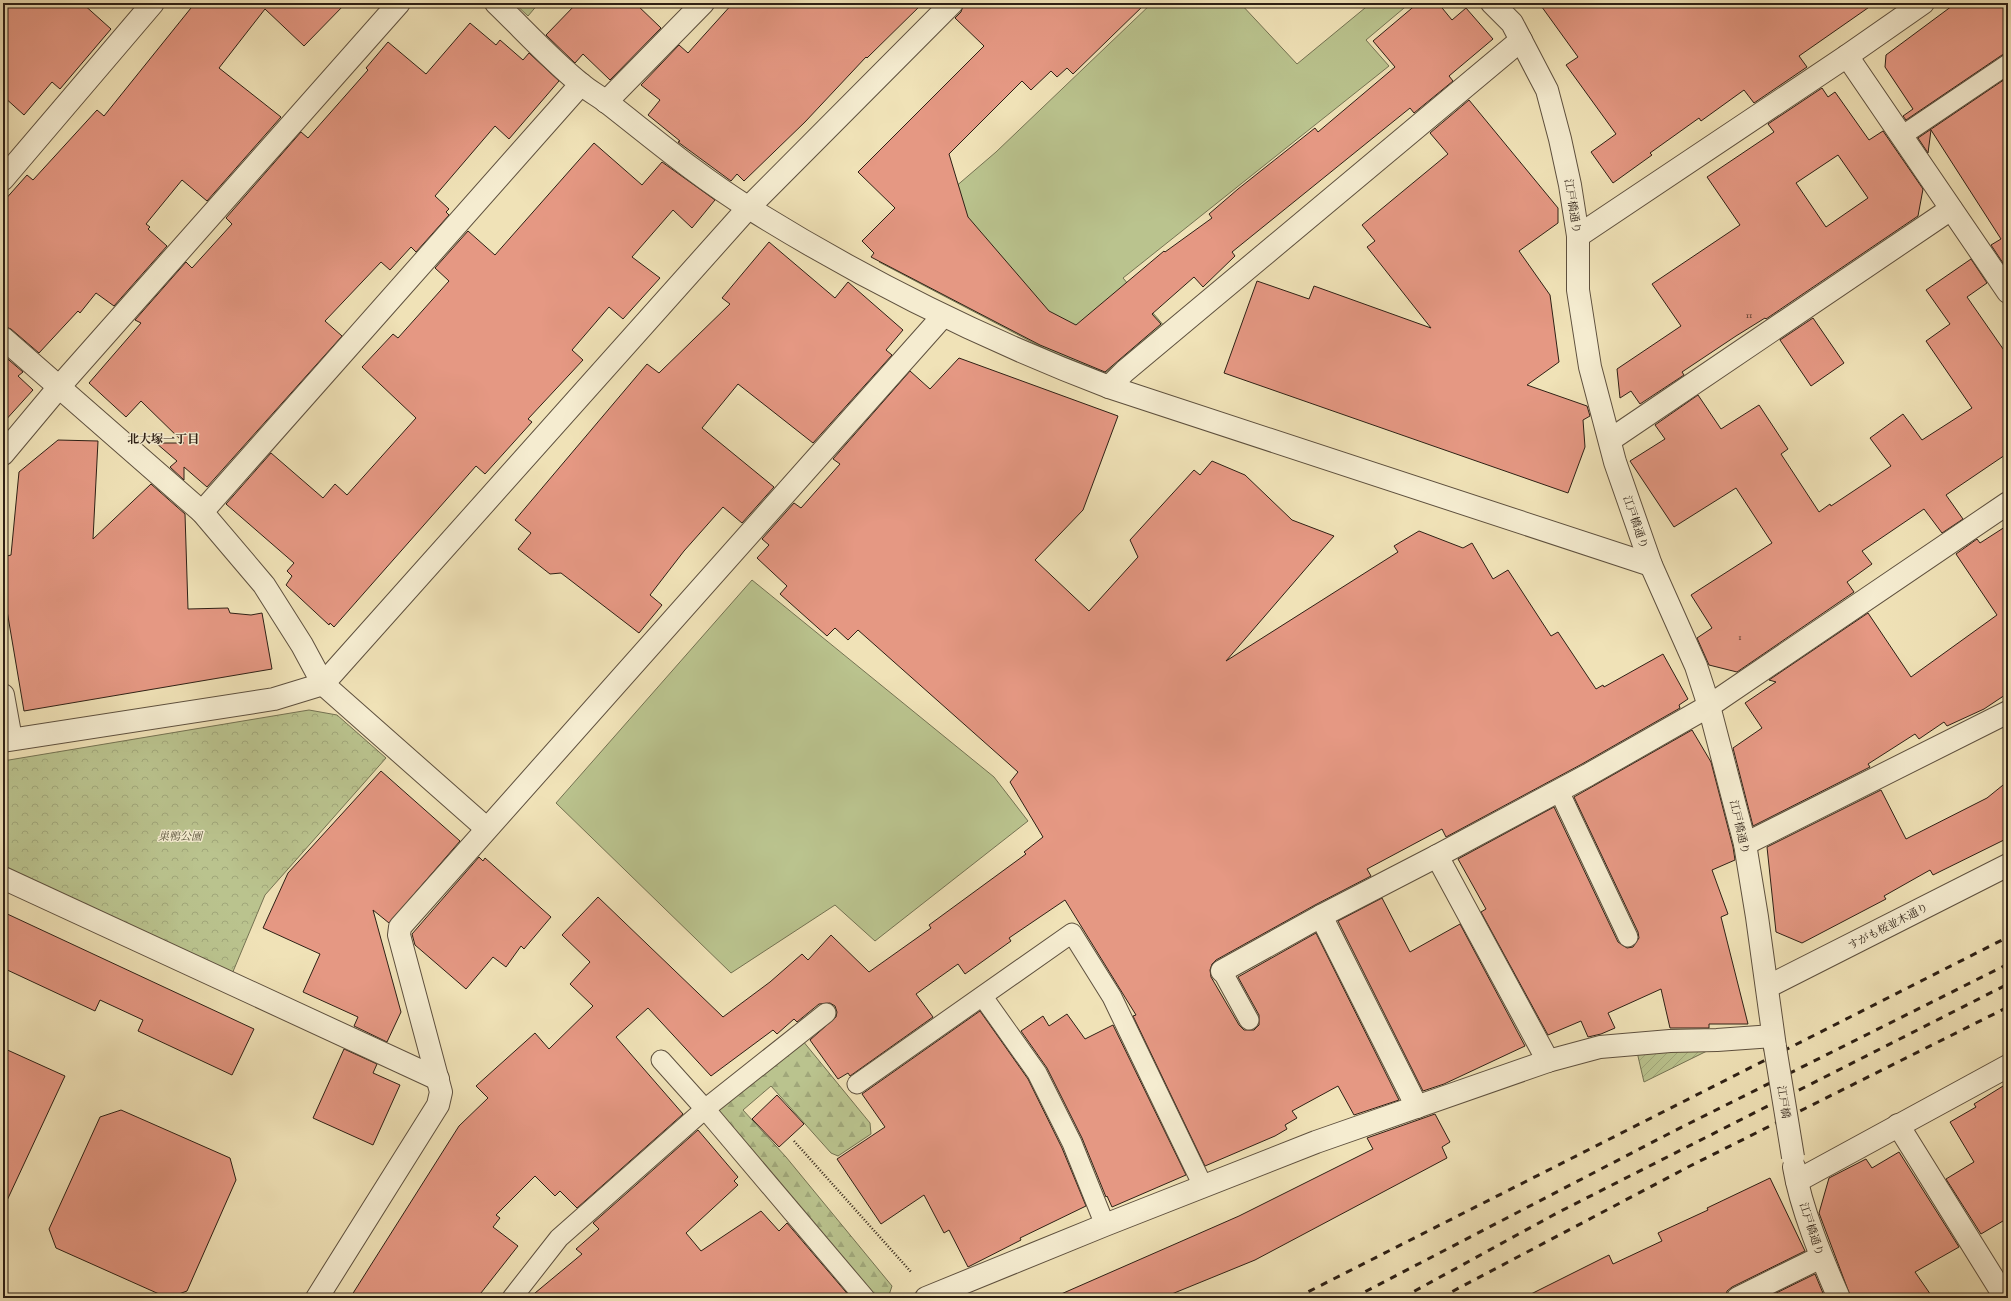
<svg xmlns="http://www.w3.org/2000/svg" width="2011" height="1301" viewBox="0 0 2011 1301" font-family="'IM FELL English','Noto Serif JP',serif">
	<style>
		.grass { fill: #bac38e; stroke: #747252 }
		.forest { fill: url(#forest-firs); stroke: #747252 }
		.park { fill: url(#park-crowns); stroke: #747252 }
		.garden { fill: url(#garden-furrows); stroke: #747252 }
		.building { fill: #e59883; stroke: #2e2015; fill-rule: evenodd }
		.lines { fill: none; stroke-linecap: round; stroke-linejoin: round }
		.lane-casing { stroke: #5e503e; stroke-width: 21 }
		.street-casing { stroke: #5e503e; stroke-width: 24 }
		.path { stroke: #2e2015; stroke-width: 2.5; stroke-dasharray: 1 2; stroke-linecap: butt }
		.lane { stroke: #f5ecd0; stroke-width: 19 }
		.street { stroke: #f5ecd0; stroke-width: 22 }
		.rail { stroke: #2e2015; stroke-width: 3; stroke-dasharray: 7 7; stroke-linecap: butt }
		.street-bridge-casing { stroke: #5e503e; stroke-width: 24; stroke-linecap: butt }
		.street-bridge { stroke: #f5ecd0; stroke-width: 22 }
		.labels { text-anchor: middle; stroke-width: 3; stroke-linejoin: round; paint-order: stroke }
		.number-label { font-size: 9px; fill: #5c3e30 }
		.street-label { font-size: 11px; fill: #2e2015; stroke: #f5ecd0 }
		.park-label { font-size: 11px; font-style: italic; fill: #585139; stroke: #f5ecd0 }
		.neighbourhood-label { font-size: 12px; font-weight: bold; fill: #2e2015; stroke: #f5ecd0 }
	</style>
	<defs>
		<pattern id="forest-firs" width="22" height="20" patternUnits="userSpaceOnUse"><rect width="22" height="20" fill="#bac38e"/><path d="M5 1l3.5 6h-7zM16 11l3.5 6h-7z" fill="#a0a77a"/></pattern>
		<pattern id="park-crowns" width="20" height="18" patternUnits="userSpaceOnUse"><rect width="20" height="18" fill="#bac38e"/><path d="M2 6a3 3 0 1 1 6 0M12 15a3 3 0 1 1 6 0" fill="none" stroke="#a0a77a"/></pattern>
		<pattern id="garden-furrows" width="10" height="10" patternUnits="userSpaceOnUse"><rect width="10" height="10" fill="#bac38e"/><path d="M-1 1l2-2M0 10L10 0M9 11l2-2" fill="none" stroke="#a0a77a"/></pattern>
	</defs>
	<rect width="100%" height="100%" fill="#f0e2b7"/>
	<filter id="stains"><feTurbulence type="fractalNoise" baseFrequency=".005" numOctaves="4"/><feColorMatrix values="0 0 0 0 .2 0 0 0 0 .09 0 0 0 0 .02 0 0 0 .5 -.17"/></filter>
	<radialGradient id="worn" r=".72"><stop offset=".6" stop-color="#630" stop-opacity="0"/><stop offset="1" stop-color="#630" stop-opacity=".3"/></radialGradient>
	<!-- grass -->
	<g class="grass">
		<path d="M1152,3H1240L1297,64L1371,3H1410L1366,40L1389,66L1123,278L1165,327L1105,373L1051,352L879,262L933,206L996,152Z"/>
		<path d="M752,580L994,777L1028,821L875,941L835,905L731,973L556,803Z"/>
	</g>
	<!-- forest -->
	<path class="forest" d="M798,1035L870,1123L871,1134L838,1156L831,1153L771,1086L743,1110L786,1157L892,1286L888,1298H875L785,1194L712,1103Z"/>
	<!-- park -->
	<g class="park">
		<path d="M514,3H539L528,16Z"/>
		<path d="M309,710L337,715L386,758L265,895L232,974L3,868V761Z"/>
	</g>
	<!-- garden -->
	<path class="garden" d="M1709,1050L1644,1082L1637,1052Z"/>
	<!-- building -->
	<g class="building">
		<path d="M3,3H82L111,29L60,89L52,82L24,115L3,96Z"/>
		<path d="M195,3H346L304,46L265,9L219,68L281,117L207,201L182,180L146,224L150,227L148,229L167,246L114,306L96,293L80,313L78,311L39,353L11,329L3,326V202L27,175L33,180L97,110L104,116Z"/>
		<path d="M577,3H635L661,28L610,80L583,54L575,63L546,35Z"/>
		<path d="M733,3H923L867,58L866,57L805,122L744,181L737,174L731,181L678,142L680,141L648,115L660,100L641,85L679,45L688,53Z"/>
		<path d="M964,3H1146L1073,74L1067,68L1057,77L1051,71L1031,90L1022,81L949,154L968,217L1049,311L1076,325L1164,251L1165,252L1212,218L1209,214L1238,189L1315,128L1318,132L1395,67L1373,41L1418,3H1438L1452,20L1466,8L1493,39L1449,76L1453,81L1414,113L1410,108L1232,252L1235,256L1203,287L1194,277L1152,314L1161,324L1105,372L1040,345L871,257L874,253L862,241L895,208L858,172L984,46L955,18L961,12Z"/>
		<path d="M1539,3H1875L1799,56L1807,67L1754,103L1744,90L1701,121L1699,118L1650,153L1652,155L1613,183L1591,152L1616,134L1566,65L1578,57Z"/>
		<path d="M1956,3H2008V53L2002,55L1906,120L1903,116L1913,109L1885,67L1886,55Z"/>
		<path d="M470,23L496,45L500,40L523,60L529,53L559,81L509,139L495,126L435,196L449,209L446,212L449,215L416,252L411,247L390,270L381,262L325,321L342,336L207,487L184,467V480L170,467L177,461L156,443H184L141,401L126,417L89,383L141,323L135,320L186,262L192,268L232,224L226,218L301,132L308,138L368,70L366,68L388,42L426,74Z"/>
		<path d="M2008,77V268L2007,269L1991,245L2001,239L1931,130L1928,153L1918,138Z"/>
		<path d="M1822,88L1828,97L1835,92L1869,140L1883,131L1923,189L1918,216L1766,319L1765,318L1736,336L1682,372L1684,375L1640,404L1631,391L1620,398L1617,369L1681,326L1652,284L1740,225L1707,177L1774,132L1768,124ZM1838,155L1868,198L1826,227L1796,183Z"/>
		<path d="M1469,100L1558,208V223L1519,251L1550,295L1559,362L1527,385L1587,406L1590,416L1583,420L1585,447L1568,493L1224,373L1257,281L1309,299L1314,286L1431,328L1367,247L1375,241L1362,225L1448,154L1430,133Z"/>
		<path d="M594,143L642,185L662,162L715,200L692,228L673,210L632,257L660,278L623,319L609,307L572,350L583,360L528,419L532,422L485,474L476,466L334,627L330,623L329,625L286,585L292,576L287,571L294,563L226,504L271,453L323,498L335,484L347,495L416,418L362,367L393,334L398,338L449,281L435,268L468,231L495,255Z"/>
		<path d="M769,242L835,298L848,282L903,330L886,350L892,355L813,443L738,384L702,428L774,487L742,523L723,507L684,551L650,595L662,605L639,633L561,573L550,574L518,549L531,533L515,520L647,364L659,373L730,304L722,298Z"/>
		<path d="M1971,259L1987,283L1967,297L2008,356V453L1946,495L1963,519L1942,533L1924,509L1862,551L1872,564L1847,582L1854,592L1737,672L1709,665L1697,638L1712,628L1691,595L1772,543L1736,488L1674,527L1630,461L1665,439L1655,425L1698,395L1721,429L1759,405L1788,449L1781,454L1819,512L1830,504L1831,506L1891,466L1870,438L1903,414L1922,440L1972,408L1926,341L1950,324L1926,290Z"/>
		<path d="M1813,318L1844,363L1811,386L1780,340Z"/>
		<path d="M3,355L23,372L18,376L33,390L3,423Z"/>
		<path d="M959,358L1118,416L1083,510L1035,560L1089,611L1138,557L1130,540L1194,470L1200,475L1212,461L1245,475L1292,520L1334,536L1226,661L1398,552L1394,546L1419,531L1463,548L1472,543L1493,579L1508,570L1551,636L1558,632L1596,689L1603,685L1604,687L1663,654L1688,699L1679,705L1680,708L1582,764L1446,837L1442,829L1367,869L1371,876L1315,905L1216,960L1212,964L1210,970L1211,977L1239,1025L1244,1030H1254L1259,1025V1015L1238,977L1316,933L1399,1100L1354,1115L1338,1086L1292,1111L1297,1118L1285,1125L1287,1129L1275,1136L1205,1166L1133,1016L1136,1015L1065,900L1009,938L1011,941L965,974L958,964L916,994L933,1017L850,1076L848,1073L838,1079L810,1040L836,1017L837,1012L835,1006L830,1003L819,1004L797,1022L794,1019L777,1034L773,1030L711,1076L648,1008L616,1037L683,1114L577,1208L560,1191L555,1196L535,1176L496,1215L500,1218L493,1227L518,1246L477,1298H350L459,1126L488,1098L476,1086L535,1033L549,1049L593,1006L570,984L590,962L562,935L598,897L723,1017L770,982L802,954L808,960L831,935L869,972L931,928L929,925L1026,854L1024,852L1043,837L1010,782L1018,772L858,630L848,640L835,628L827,636L780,594L787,586L757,558L769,545L762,539L794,503L801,508L840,464L833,459L910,371L930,389Z"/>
		<path d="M58,440L98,441L93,539L151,484L185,514L188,609L228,608L230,613L251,615L262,613L272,669L24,711L3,587V557L11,555L19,472Z"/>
		<path d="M2008,525V693L1984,709L1947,726L1944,722L1919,739L1915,734L1868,764L1870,767L1753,826L1733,748L1762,728L1745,703L1776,682L1769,680L1868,613L1911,677L1997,615L1956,554L1977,539L1980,543Z"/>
		<path d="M1692,730L1711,762L1733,847L1735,860L1712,870L1728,914L1721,917L1748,1024H1709V1028H1670L1661,989L1608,1013L1615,1028L1601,1034L1588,1037L1581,1021L1548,1035L1481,912L1486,909L1458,859L1554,807L1618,942L1627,948L1633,947L1639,938L1638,932L1574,797Z"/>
		<path d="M381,771L460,841L389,923L373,910L401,1012L387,1042L354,1026L358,1017L303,992L320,954L263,928L288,873Z"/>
		<path d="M2008,781V838L1933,875L1930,870L1884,896L1886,899L1802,943L1776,932L1767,847L1881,790L1906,839L1987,798Z"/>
		<path d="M479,857L483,861L485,858L551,917L524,949L521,946L506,967L493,957L466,989L415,945L412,934Z"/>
		<path d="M1382,898L1410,952L1460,924L1525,1046L1444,1084L1423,1091L1338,921Z"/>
		<path d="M3,912L254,1029L232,1075L138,1031L143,1020L100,1000L95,1011L3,968Z"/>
		<path d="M980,1011L1028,1079L1062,1148L1086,1206L1020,1238L1021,1240L968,1267L949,1230L944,1233L924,1195L881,1224L837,1159L885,1127L862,1094Z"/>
		<path d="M1067,1014L1085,1039L1113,1025L1186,1175L1112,1207L1107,1196L1106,1197L1082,1138L1047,1068L1021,1031L1043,1016L1049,1026Z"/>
		<path d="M3,1048L65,1076L3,1209Z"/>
		<path d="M344,1049L377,1064L373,1073L400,1085L373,1145L313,1118Z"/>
		<path d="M2008,1083V1218L1981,1234L1946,1179L1974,1162L1950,1122L1976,1107L1974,1104Z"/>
		<path d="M777,1095L804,1124L779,1147L752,1119Z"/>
		<path d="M121,1110L230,1158L236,1180L187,1291L168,1298L56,1248L49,1229L100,1117Z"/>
		<path d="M1435,1114L1450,1142L1442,1147L1447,1158L1255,1260L1162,1298H1052L1239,1216L1373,1149L1367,1138Z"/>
		<path d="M698,1130L738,1177L734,1181L738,1185L686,1233L701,1251L761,1211L779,1231L787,1223L851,1298H529L582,1254L576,1249L599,1229L593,1223Z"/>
		<path d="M1899,1152L1959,1247L1915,1272L1933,1298H1851L1819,1213L1829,1178L1866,1159L1872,1168Z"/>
		<path d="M1770,1178L1805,1251L1732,1287L1727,1291L1726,1298H1523L1609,1255L1613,1264L1662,1241L1658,1233L1708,1210L1707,1208Z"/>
		<path d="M1815,1274L1825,1298H1766Z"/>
	</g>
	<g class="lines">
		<!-- lane casing -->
		<g class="lane-casing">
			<g id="lane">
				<path d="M1903,135L2008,64"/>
				<path d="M1559,791L1628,937"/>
				<path d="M1222,971L1249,1020"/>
				<path d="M983,997L1037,1073L1072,1143L1105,1225"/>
				<path d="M661,1060L705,1109L826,1013"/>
				<path d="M857,1084L1072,933L1112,997L1203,1186"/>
				<path d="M512,1298L559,1238L705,1109L865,1298"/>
			</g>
		</g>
		<!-- street casing -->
		<g class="street-casing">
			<g id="street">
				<path d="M496,3C523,29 552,61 581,84C589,91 599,96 608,103C654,139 699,177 749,208C863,279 983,339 1109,387L1651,565"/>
				<path d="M1492,3L1512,23L1547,90L1560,139L1570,185L1578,236V290L1590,367L1615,462L1651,565L1696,666L1709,706L1745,844L1757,917L1775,1047"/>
				<path d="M1847,56L2008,292"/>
				<path d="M606,102L703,3"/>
				<path d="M3,179L153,3"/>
				<path d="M1578,236L1847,56L1923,3"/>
				<path d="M3,338L202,512L264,585L302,645L323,684L486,828"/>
				<path d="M1109,387L1125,371L1521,40"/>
				<path d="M1610,440L1951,209"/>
				<path d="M3,454L59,387L399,3"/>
				<path d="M202,512L581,84"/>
				<path d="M3,695L11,739"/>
				<path d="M3,741L274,699L323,684L748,208L952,3"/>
				<path d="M1745,844L2008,712"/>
				<path d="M1437,856L1548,1061"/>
				<path d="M3,878L438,1079"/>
				<path d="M1321,916L1417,1107"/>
				<path d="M1222,971L1321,916L1437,856L1588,775L1709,706L2008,503"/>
				<path d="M1767,987L2008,865"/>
				<path d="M1898,1125L2003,1294"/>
				<path d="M1794,1167C1801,1209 1822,1259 1839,1298"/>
				<path d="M1797,1181L2008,1066"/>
				<path d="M317,1298L438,1105L441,1092L399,935L400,927L943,316"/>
				<path d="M926,1298L1105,1225L1316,1142L1548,1061L1600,1047L1670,1041L1717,1040L1773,1036"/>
				<path d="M1738,1298L1821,1257"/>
			</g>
		</g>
		<!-- path -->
		<path class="path" d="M794,1141L912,1273"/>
		<!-- lane -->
		<use href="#lane" class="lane"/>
		<!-- street -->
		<use href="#street" class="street"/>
		<!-- rail -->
		<g class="rail">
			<path d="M1296,1298L2008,937"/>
			<path d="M1353,1298L1674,1131L2008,964"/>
			<path d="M1402,1298L1557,1213L2008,984"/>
			<path d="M1440,1298L1690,1166L2008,1007"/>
		</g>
		<!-- street-bridge casing -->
		<g class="street-bridge-casing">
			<path id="street-bridge" d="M1775,1047L1793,1157"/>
		</g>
		<!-- street-bridge -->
		<use href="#street-bridge" class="street-bridge"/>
	</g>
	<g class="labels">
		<!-- number labels -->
		<g class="number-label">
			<text x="1749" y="318">11</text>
			<text x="1740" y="640">1</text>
		</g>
		<!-- street labels -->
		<g class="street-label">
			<text transform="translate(1573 206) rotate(81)" y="4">江戸橋通り</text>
			<text transform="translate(1636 522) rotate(71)" y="4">江戸橋通り</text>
			<text transform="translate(1740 827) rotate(77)" y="4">江戸橋通り</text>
			<text transform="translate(1888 926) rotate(-27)" y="4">すがも桜並木通り</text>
			<text transform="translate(1784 1102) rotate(81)" y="4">江戸橋</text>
			<text transform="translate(1812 1229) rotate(72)" y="4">江戸橋通り</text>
		</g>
		<!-- park labels -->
		<g class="park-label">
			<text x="180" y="840">巣鴨公園</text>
		</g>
		<!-- neighbourhood labels -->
		<g class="neighbourhood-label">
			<text x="163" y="443">北大塚一丁目</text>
		</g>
	</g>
	<!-- margin -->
	<rect width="2011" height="1301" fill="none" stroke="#f0e2b7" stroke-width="16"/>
	<rect x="4" y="4" width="2003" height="1293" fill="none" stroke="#2e2015" stroke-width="2"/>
	<rect x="8" y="8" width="1995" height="1285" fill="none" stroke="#2e2015"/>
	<rect width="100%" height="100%" filter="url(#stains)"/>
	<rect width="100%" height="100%" fill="url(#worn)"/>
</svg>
